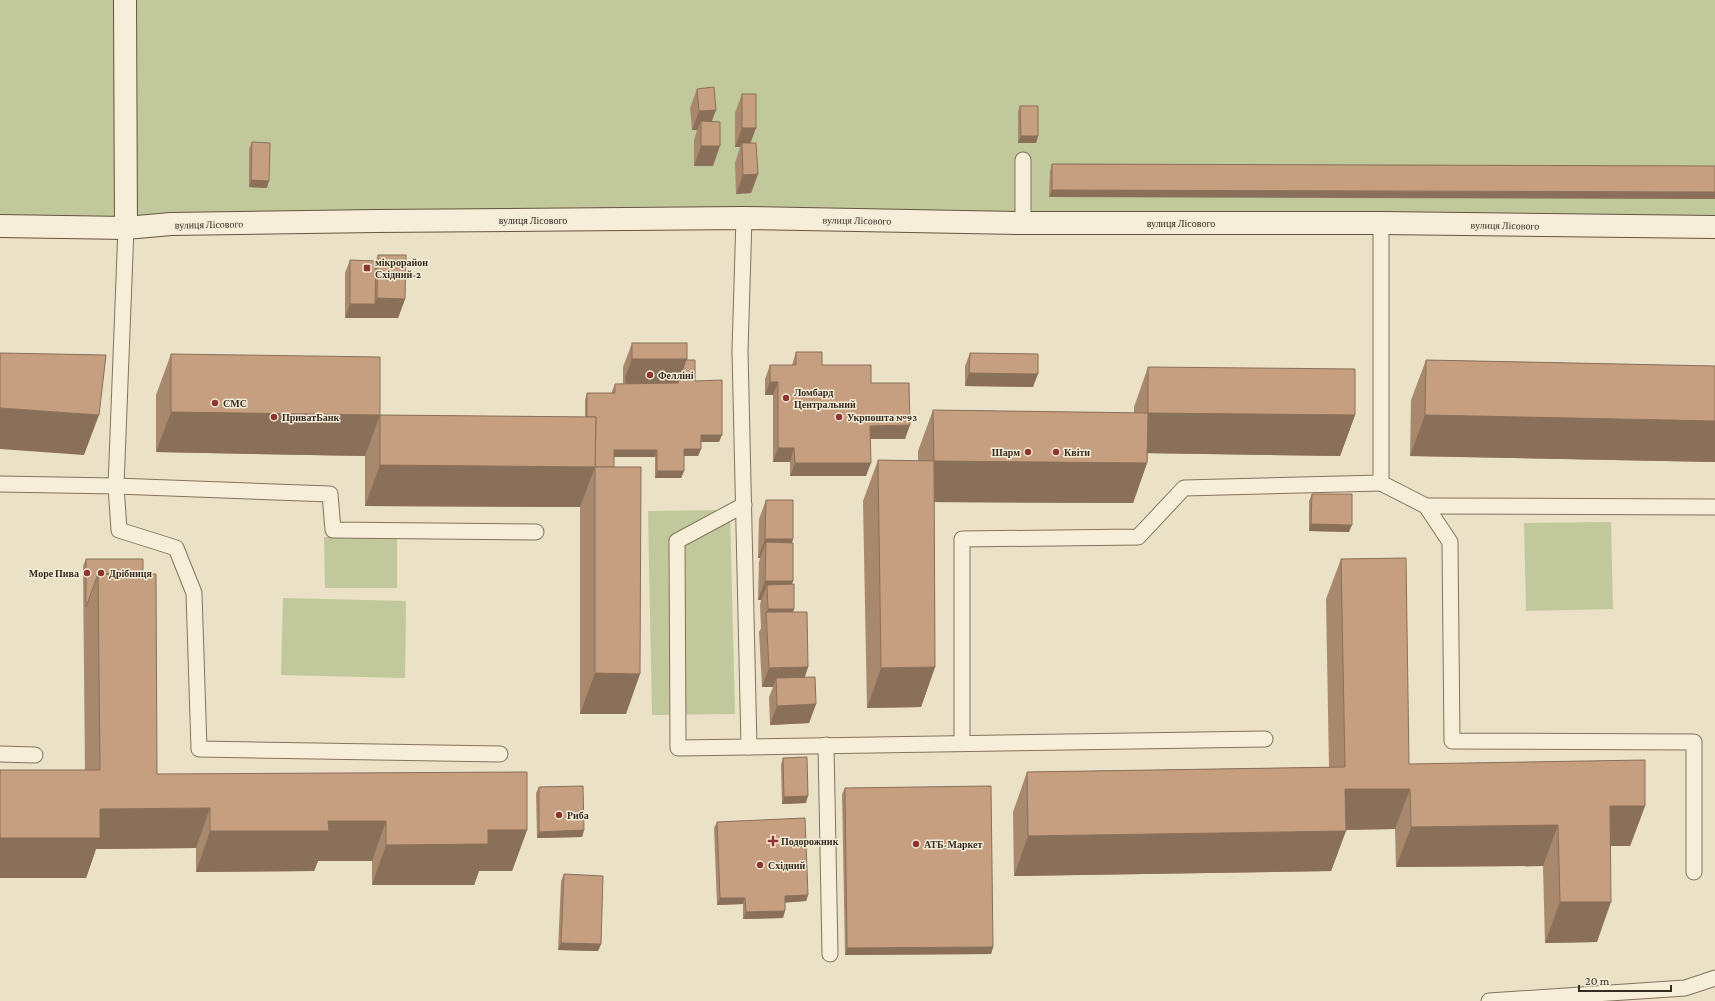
<svg xmlns="http://www.w3.org/2000/svg" width="1715" height="1001" viewBox="0 0 1715 1001" font-family="'Crimson Pro',serif">
	<style>
		.green { fill: #c1c89b }
		.lines { fill: none; stroke-linecap: round; stroke-linejoin: round }
		.lane-casing { stroke: #84735d; stroke-width: 17 }
		.secondary-casing { stroke: #665540; stroke-width: 24 }
		.lane { stroke: #f6eed8; stroke-width: 15 }
		.secondary { stroke: #f6eed8; stroke-width: 22 }
		.wall { fill: #a9896d }
		.shaded-wall { fill: #8a6f59 }
		.building { fill: #c59f7f; stroke: #8a6f59 }
		.poi-dot { fill: #8e3532; stroke: #f3ebd5; stroke-width: 1.5 }
		.labels { text-anchor: middle; stroke-width: 3; stroke-linejoin: round; paint-order: stroke }
		.street-label { font-size: 10px; fill: #362b20; stroke: #f3ebd5 }
		.poi-label { font-size: 10px; font-weight: bold; fill: #362b20; stroke: #f3ebd5; text-anchor: start }
	</style>
	<rect width="100%" height="100%" fill="#eae1c6"/>
	<!-- green -->
	<g class="green">
		<path d="M0,0H1715V227L0,226Z"/>
		<path d="M730,510L735,714L652,715L648,511Z"/>
		<path d="M1611,522L1613,609L1526,611L1524,523Z"/>
		<path d="M324,537H397V588H325Z"/>
		<path d="M283,598L406,601L405,678L281,675Z"/>
	</g>
	<g class="lines">
		<!-- lane casing -->
		<g class="lane-casing">
			<g id="lane">
				<path d="M744,218L740,351L749,747L1265,739"/>
				<path d="M1023,223V160"/>
				<path d="M1381,223V483L1426,506L1450,542L1452,741L1694,742V872"/>
				<path d="M126,228L116,486L119,530L176,548L194,593L199,749L500,754"/>
				<path d="M0,484L116,486L330,494L333,530L536,532"/>
				<path d="M744,505L677,541L678,748L749,747"/>
				<path d="M1426,506L1715,507"/>
				<path d="M962,742V539L1138,537L1184,488L1381,483"/>
				<path d="M826,745L830,954"/>
				<path d="M0,754L35,755"/>
				<path d="M1489,1001L1685,988L1715,978"/>
			</g>
		</g>
		<!-- secondary casing -->
		<g class="secondary-casing">
			<g id="secondary">
				<path d="M125,0L126,228"/>
				<path d="M0,226L126,228L171,224L376,221L744,218L1023,223H1381L1715,227"/>
			</g>
		</g>
		<!-- lane -->
		<use href="#lane" class="lane"/>
		<!-- secondary -->
		<use href="#secondary" class="secondary"/>
	</g>
	<!-- wall -->
	<g class="wall">
		<path d="M697,89L712,121L713,166H694V140L697,130H692L690,108Z"/>
		<path d="M742,94L750,143L758,174L751,193L736,194L735,163L740,147H735V113Z"/>
		<path d="M1020,106L1038,136L1036,143H1018V112Z"/>
		<path d="M252,142L267,188L249,187V149Z"/>
		<path d="M1052,164L1715,166L1049,197L1050,171Z"/>
		<path d="M378,255L405,299L398,318H345V273L350,260L376,261Z"/>
		<path d="M632,343L687,359L686,360L695,381L719,442H701V449L698,456H684V471L681,478H655V457H614V467L626,714H580V507L365,506V456L156,452V395L171,354L380,415L585,417V400L587,393H612V391L615,384H623V367Z"/>
		<path d="M796,352L822,365L871,383L905,439H871L866,476H790V462H773V395H765V379L770,365H792Z"/>
		<path d="M970,353L1033,387L965,386V366Z"/>
		<path d="M1426,360L1715,366V462L1410,456L1411,400Z"/>
		<path d="M1148,367L1355,415L1340,456L1148,453L1147,463L1133,503L934,502L935,667L921,707L867,708L863,501L878,460L918,461V451L933,410L1134,413V407Z"/>
		<path d="M1312,494L1349,532L1309,531V501Z"/>
		<path d="M766,500L793,539L792,543L793,581L792,584L794,609L793,612L808,667L805,677L816,704L809,723L770,725L769,697L773,687H762L759,632L761,628L760,605L761,600H758L759,562L760,558H758L759,519Z"/>
		<path d="M86,559L143,574L157,774L527,830L512,871H479L474,885H372V861H318L314,871L196,872V848L96,849L86,878L83,566Z"/>
		<path d="M1341,559L1409,764L1645,806L1630,846H1610L1597,942L1545,943L1543,866L1396,867L1395,829L1346,830L1331,871L1014,876L1013,812L1027,772L1329,767L1326,599Z"/>
		<path d="M783,758L806,803L782,804L781,765Z"/>
		<path d="M539,787L584,830L582,837L537,838L536,793Z"/>
		<path d="M845,788L993,947L991,954L845,955L842,794Z"/>
		<path d="M717,822L808,895L806,901L785,902L783,918L743,919V904L717,905L714,828Z"/>
		<path d="M564,874L601,944L598,951L558,950L561,881Z"/>
	</g>
	<!-- shaded-wall -->
	<g class="shaded-wall">
		<path d="M716,110L709,129L701,121L697,130H692L699,111Z"/>
		<path d="M742,128H756L749,147L742,143L740,147H735Z"/>
		<path d="M1021,136H1038L1036,143H1018Z"/>
		<path d="M701,146H720L713,166H694Z"/>
		<path d="M758,174L751,193L736,194L743,175Z"/>
		<path d="M251,180L269,181L267,188L249,187Z"/>
		<path d="M1052,190L1715,192V199L1049,197Z"/>
		<path d="M377,298L405,299L398,318H345L350,304H375Z"/>
		<path d="M632,359H687L678,383L626,384L625,377Z"/>
		<path d="M969,373L1038,374L1033,387L965,386Z"/>
		<path d="M770,382H778L773,395H765Z"/>
		<path d="M0,408L99,415L84,455L0,449Z"/>
		<path d="M171,412L380,415L365,456L156,452Z"/>
		<path d="M1148,413L1355,415L1340,456L1134,453Z"/>
		<path d="M1425,415L1715,421V462L1410,456Z"/>
		<path d="M910,425L905,439H866L870,426Z"/>
		<path d="M701,435H722L719,442H699Z"/>
		<path d="M778,448H794L790,462H773Z"/>
		<path d="M684,449H701L698,456H681Z"/>
		<path d="M614,450H657L655,457H612Z"/>
		<path d="M934,461L1147,463L1133,503L919,502Z"/>
		<path d="M795,463H871L866,476H790Z"/>
		<path d="M380,465L595,467L580,507L365,506Z"/>
		<path d="M657,471H684L681,478H655Z"/>
		<path d="M1311,524L1352,525L1349,532L1309,531Z"/>
		<path d="M765,539H793L786,559L766,542L760,558H758Z"/>
		<path d="M765,581H793L786,601L767,585L761,600H758Z"/>
		<path d="M768,609H794L787,628L766,614Z"/>
		<path d="M808,667L801,687L776,678L773,687H762L769,668Z"/>
		<path d="M935,667L921,707L867,708L881,668Z"/>
		<path d="M595,673L640,674L626,714H580Z"/>
		<path d="M816,704L809,723L770,725L777,706Z"/>
		<path d="M1345,789H1410L1395,829L1330,830Z"/>
		<path d="M808,796L806,803L782,804L784,797Z"/>
		<path d="M1610,806H1645L1630,846H1595Z"/>
		<path d="M210,808L196,848L96,849L86,878H0V838L100,809Z"/>
		<path d="M328,821H386L372,861H318L314,871L196,872L210,831Z"/>
		<path d="M1558,825L1543,866L1396,867L1411,827Z"/>
		<path d="M488,830H527L512,871H479L474,885H372L386,845Z"/>
		<path d="M584,830L582,837L537,838L539,832Z"/>
		<path d="M1346,831L1331,871L1014,876L1028,836Z"/>
		<path d="M808,895L806,901L782,903L785,896Z"/>
		<path d="M720,898H745L743,904L717,905Z"/>
		<path d="M1560,902H1611L1597,942L1545,943Z"/>
		<path d="M785,911L783,918L743,919L746,912Z"/>
		<path d="M561,943L601,944L598,951L558,950Z"/>
		<path d="M993,947L991,954L845,955L847,948Z"/>
	</g>
	<!-- building -->
	<g class="building">
		<path d="M714,87L716,110L699,111L697,89Z"/>
		<rect x="742" y="94" width="14" height="34"/>
		<path d="M1020,106H1038V136H1021Z"/>
		<path d="M701,121L720,122V146H701Z"/>
		<path d="M252,142L270,143L269,181L251,180Z"/>
		<path d="M742,143H756L758,174L743,175Z"/>
		<path d="M1052,164L1715,166V192L1052,190Z"/>
		<path d="M378,255H406L405,299L377,298Z"/>
		<path d="M350,260L376,261L375,304H350Z"/>
		<rect x="632" y="343" width="55" height="16"/>
		<path d="M796,352H822V365H871V383H909L910,425L870,426L871,463H795L794,448H778V382H770V365H796Z"/>
		<path d="M0,353L106,355L99,415L0,408Z"/>
		<path d="M970,353L1038,354V374L969,373Z"/>
		<path d="M171,354L380,357V415L171,412Z"/>
		<path d="M686,360H695V381L722,380V435H701V449H684V471H657V450H614V467H595L596,417H587V393H615V384L678,383Z"/>
		<path d="M1426,360L1715,366V421L1425,415Z"/>
		<path d="M1148,367L1355,369V415L1148,413L1147,463L934,461L933,410L1148,413Z"/>
		<path d="M380,415L596,417L595,467L380,465Z"/>
		<path d="M878,460L934,461L935,667L881,668Z"/>
		<path d="M595,467H641L640,674L595,673Z"/>
		<path d="M1312,494H1352V525L1311,524Z"/>
		<path d="M766,500H793V539H765Z"/>
		<path d="M766,542L793,543V581H765Z"/>
		<path d="M1406,558L1409,764L1645,760V806H1610L1611,902H1560L1558,825L1411,827L1410,789H1345L1346,831L1028,836L1027,772L1345,767L1341,559Z"/>
		<path d="M86,559H143V574H98L86,607Z"/>
		<path d="M98,574H156L157,774L527,772V830H488V844L386,845V821H328L329,831H210V808L100,809V838H0V770H100Z"/>
		<path d="M794,584V609H768L767,585Z"/>
		<path d="M766,612H807L808,667L769,668Z"/>
		<path d="M815,677L816,704L777,706L776,678Z"/>
		<path d="M807,757L808,796L784,797L783,758Z"/>
		<path d="M583,786L584,830L539,832V787Z"/>
		<path d="M991,786L993,947L847,948L845,788Z"/>
		<path d="M805,818L808,895L785,896V911L746,912L745,898H720L717,822Z"/>
		<path d="M564,874L603,876L601,944L561,943Z"/>
	</g>
	<!-- markers -->
	<g class="poi-dot">
		<rect x="363" y="264" width="8" height="8" rx="2"/>
		<circle cx="650" cy="375" r="4"/>
		<circle cx="786" cy="398" r="4"/>
		<circle cx="215" cy="403" r="4"/>
		<circle cx="274" cy="417" r="4"/>
		<circle cx="839" cy="417" r="4"/>
		<circle cx="1028" cy="452" r="4"/>
		<circle cx="1056" cy="452" r="4"/>
		<circle cx="87" cy="573" r="4"/>
		<circle cx="101" cy="573" r="4"/>
		<circle cx="559" cy="815" r="4"/>
		<path d="M771 835h4v4h4v4h-4v4h-4v-4h-4v-4h4z"/>
		<circle cx="916" cy="844" r="4"/>
		<circle cx="760" cy="865" r="4"/>
	</g>
	<g class="labels">
		<!-- street labels -->
		<g class="street-label">
			<text x="533" y="224">вулиця Лісового</text>
			<text transform="translate(857 220) rotate(1)" y="4">вулиця Лісового</text>
			<text x="1181" y="227">вулиця Лісового</text>
			<text transform="translate(209 224) rotate(-1)" y="4">вулиця Лісового</text>
			<text transform="translate(1505 225) rotate(1)" y="4">вулиця Лісового</text>
		</g>
		<!-- poi labels -->
		<g class="poi-label">
			<text x="375" y="266">мікрорайон<tspan x="375" dy="12">Східний-2</tspan></text>
			<text x="658" y="379">Фелліні</text>
			<text x="794" y="396">Ломбард<tspan x="794" dy="12">Центральний</tspan></text>
			<text x="223" y="407">СМС</text>
			<text x="282" y="421">ПриватБанк</text>
			<text x="847" y="421">Укрпошта №93</text>
			<text x="1020" y="456" text-anchor="end">Шарм</text>
			<text x="1064" y="456">Квіти</text>
			<text x="79" y="577" text-anchor="end">Море Пива</text>
			<text x="109" y="577">Дрібниця</text>
			<text x="567" y="819">Риба</text>
			<text x="781" y="845">Подорожник</text>
			<text x="924" y="848">АТБ-Маркет</text>
			<text x="768" y="869">Східний</text>
		</g>
	</g>
	<!-- scale -->
	<path d="M1579 985v6h92v-6" fill="none" stroke="#362b20" stroke-width="2"/>
	<text x="1585" y="985" font-size="12" fill="#362b20" stroke="#f3ebd5" stroke-width="3" paint-order="stroke">20 m</text>
</svg>
